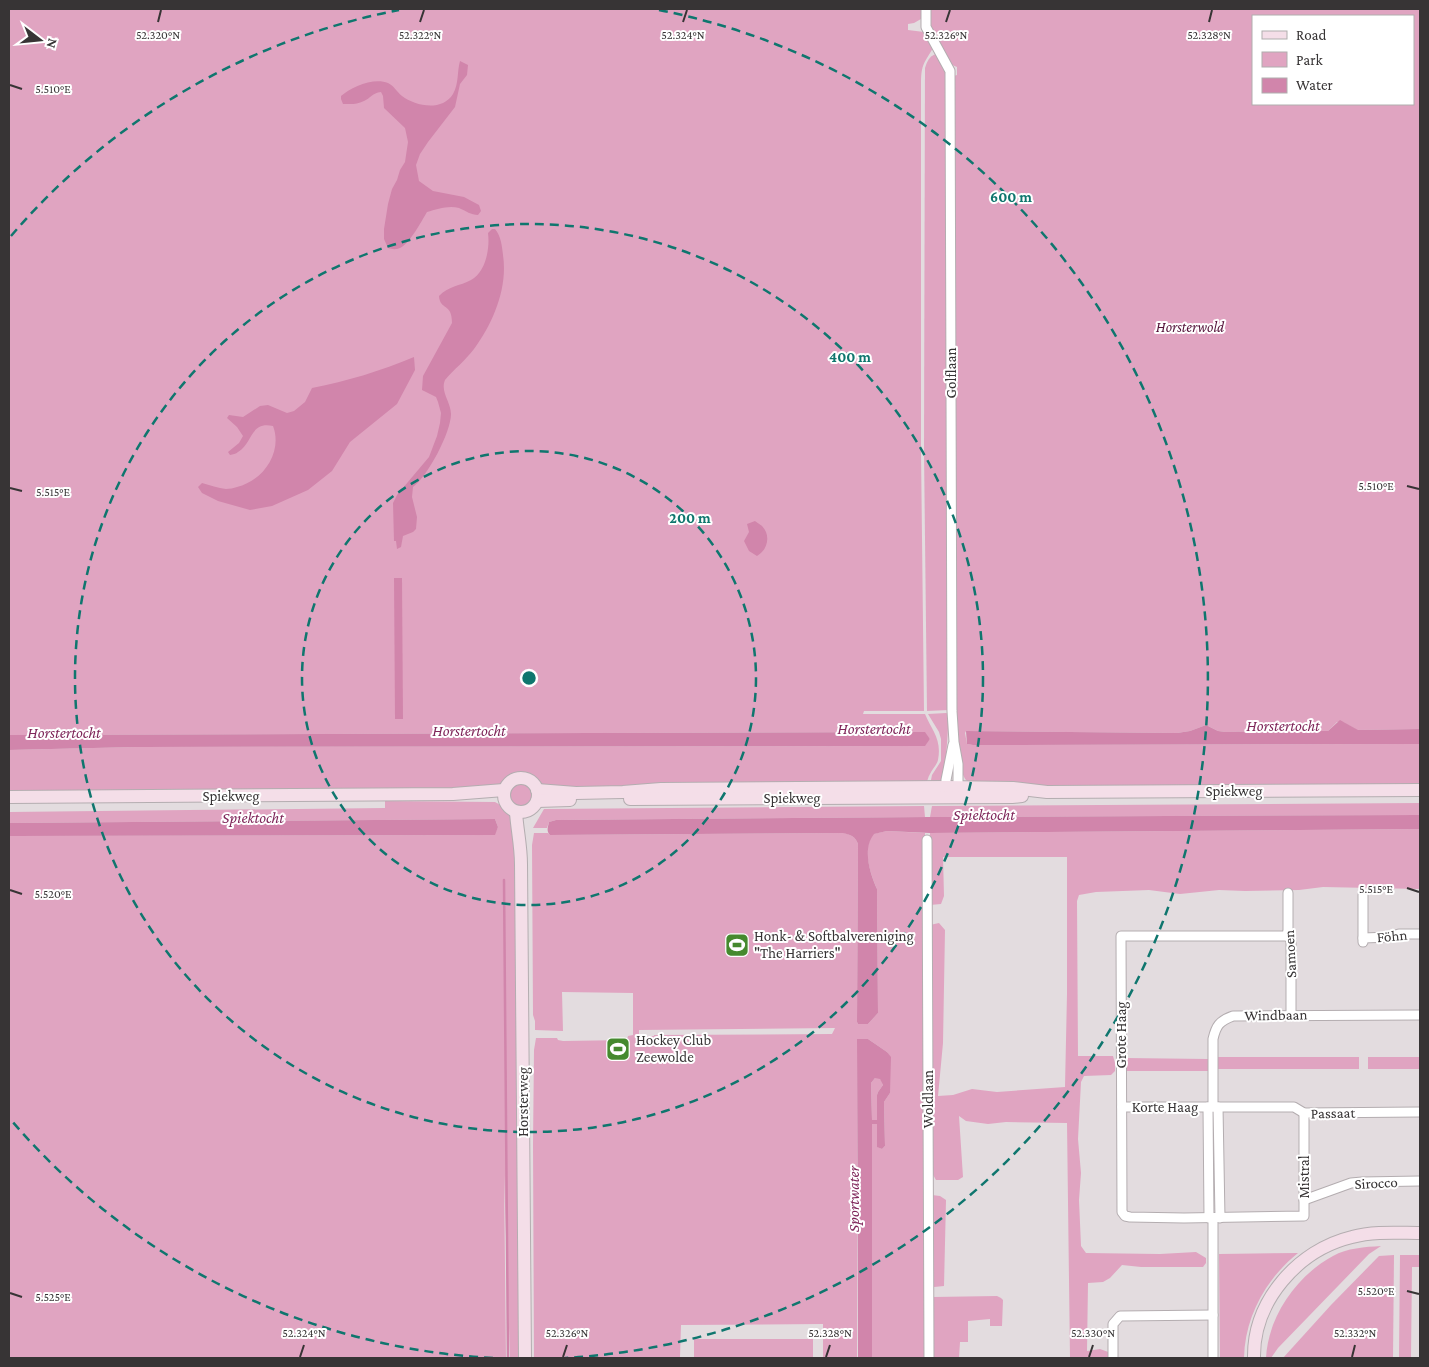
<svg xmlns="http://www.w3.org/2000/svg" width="1429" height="1367" viewBox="0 0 1429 1367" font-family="'Crimson Pro',serif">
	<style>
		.green { fill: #e0a4c1; fill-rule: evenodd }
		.water { fill: #d185ab; fill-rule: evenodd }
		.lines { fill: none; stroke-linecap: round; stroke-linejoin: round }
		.stream { stroke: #d185ab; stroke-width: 2.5 }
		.street-casing { stroke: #b4adb0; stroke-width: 11 }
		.secondary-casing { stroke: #b4adb0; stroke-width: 14 }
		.street { stroke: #fff; stroke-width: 9 }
		.secondary { stroke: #f4dee8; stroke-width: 12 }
		.ticks { fill: none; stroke: #373435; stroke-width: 2 }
		.ring { fill: none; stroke: #0f766e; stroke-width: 2.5; stroke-dasharray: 9 6 }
		.labels { text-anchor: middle; stroke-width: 4; stroke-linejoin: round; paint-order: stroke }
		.park-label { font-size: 15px; font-style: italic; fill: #520f37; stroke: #fff }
		.street-label { font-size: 15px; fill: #373435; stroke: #fff }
		.poi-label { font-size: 15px; fill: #373435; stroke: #fff; text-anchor: start }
		.water-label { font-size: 16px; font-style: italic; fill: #7f265a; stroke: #fff }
		.ticks-label { font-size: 12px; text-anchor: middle; fill: #373435; stroke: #fff; stroke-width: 4; stroke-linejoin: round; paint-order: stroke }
		.centre { fill: #0f766e; stroke: #fff; stroke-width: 2.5 }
		.ring-label { font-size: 15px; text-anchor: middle; font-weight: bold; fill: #0f766e; stroke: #fff; stroke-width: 4; stroke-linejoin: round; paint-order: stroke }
	</style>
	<rect width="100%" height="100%" fill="#e3dcdf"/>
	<!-- green -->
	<g class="green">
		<path d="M9,9H921V19L914,23L908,24V30L924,32L933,48C925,62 921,64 921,82V451L924,711H864L863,714H925C932,731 942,739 938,760C937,765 932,769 930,774C928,777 927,782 926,786L614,790L541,786C532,775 519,769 506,779C502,783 499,786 493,788L9,793V750L136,747L924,746L930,739L924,732L9,735Z"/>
		<path d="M928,9H1420V729L1357,730L1343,722H1337L1328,731H1321L1312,725L1293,730L1226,732L1218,731L1206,725L1190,731L1177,733L966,731L965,733L967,744L973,745L1420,744V786L1107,787L972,785C970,783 967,782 966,780C957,769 957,730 956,716L954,81V76L957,75V67L950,64L930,25ZM1253,16H1413V104H1253Z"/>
		<path d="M936,54L945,70L949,710L927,711L924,451L925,68C927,62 929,56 936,54Z"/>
		<path d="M946,713L949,714L945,772C942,780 940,784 930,785L932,775L941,761V739L939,732L928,714Z"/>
		<circle cx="522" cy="795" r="13"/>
		<path d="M385,801L495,802C499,804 504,807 508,811C514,820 515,852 516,864L521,1358H510L504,1175L506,1358H9V836L494,835L498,827L495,819L9,823V812L385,808Z"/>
		<path d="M1420,803V815L930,817L932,806Z"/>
		<path d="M924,806L925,817L556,820L549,822L547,828H533L544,809Z"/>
		<path d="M1420,829V889L1323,887L1299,890L1245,891L1219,890L1180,894L1149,890L1096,892L1079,895L1077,901L1078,1056H1113L1115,1063V1071L1111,1075L1084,1076L1081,1082L1078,1139L1081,1173L1079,1200L1081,1246L1086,1253L1160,1254L1196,1252L1206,1258V1263L1203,1267H1141L1122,1265L1110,1278L1103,1282L1088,1283L1087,1351L1100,1349L1111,1353L1110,1358H1070L1067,1123L1006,1122L988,1124L966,1121L959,1116L963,1177L958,1180H936L932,1173L930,1071L932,1037L930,925L939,923L945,930L943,1043L938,1096L953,1095L972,1089L997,1092L1065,1087L1067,994V857H943L944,896L941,904L930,905V833Z"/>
		<path d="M887,831L925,833L927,1358H872V1123H877L878,1147L882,1149L885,1146L884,1102L890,1093V1057L887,1052L868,1039H857V1358H823V1324L681,1325L680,1357L534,1358L533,1145L534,1050L536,1038H557L558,1040L563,1041L627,1040L628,1036L633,1035V993L562,992L563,1031L535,1030V1021L533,1015L532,845L534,833H548L550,835L844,833C851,835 855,836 858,844L857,1022L858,1024H868L878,1013L877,889C870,873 862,849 873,834ZM835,1028L832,1034L654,1035V1036H639V1030Z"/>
		<rect x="1217" y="1057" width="142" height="12"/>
		<rect x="1368" y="1057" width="52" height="12"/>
		<path d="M1125,1058L1208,1059V1071H1125Z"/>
		<path d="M875,1078H880L883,1085L878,1092L877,1095V1120H872L871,1083Z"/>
		<path d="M932,1195L940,1196L946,1200L944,1286L934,1287L931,1283Z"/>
		<path d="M1381,1246L1369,1254L1278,1348L1271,1358H1266C1268,1317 1296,1276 1333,1256C1347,1248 1365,1247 1381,1246Z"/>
		<path d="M1298,1253C1266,1279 1245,1316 1244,1358H1220L1219,1254Z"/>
		<path d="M1394,1255L1393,1358H1283L1331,1305L1379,1256Z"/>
		<path d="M1400,1255H1420V1267H1412L1411,1358H1399Z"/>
		<path d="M997,1296L1001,1298L1003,1300L1002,1326H990V1319L968,1321V1342H960L959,1358H933V1297Z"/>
		<rect x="694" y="1339" width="119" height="19"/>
	</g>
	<!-- water -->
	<g class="water">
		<path d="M460,61L468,65L467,75L460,84L455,107L428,142L420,154L416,165L419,181L433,191L464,197L479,205L481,211L478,215C471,215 466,211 459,208C449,205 437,209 427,212C421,222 410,243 400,248C395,250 392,249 388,248L384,239V229L388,204L392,189L397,180L400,170L405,162L408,142L405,128L384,108L383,96L381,92C372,93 371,98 364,101C356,105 351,104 343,104L341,99V96C351,87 374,77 388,83C394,86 396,91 402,96C415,106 442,112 453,94C459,84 457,71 460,61Z"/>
		<path d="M492,229H495C501,236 502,246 503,255C508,288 493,323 474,349C465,361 454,369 445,380C440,392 451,402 451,414C451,432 428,476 413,487L412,497L417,517L416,529L413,532L403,536L401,547L397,549L396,541H394L393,503L397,495L429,457L437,436L440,423L441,413L438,402L436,397L422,390L423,376L452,323C452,302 440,311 439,296C448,286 460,286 471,280C486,272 490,248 488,233Z"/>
		<path d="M414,357L415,370L397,404L350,442L332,471L308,490L272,506L250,510L218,501L202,493L198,487L202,483C210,485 218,488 226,489C229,489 234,488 237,487C263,481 283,452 273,426C250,421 253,443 238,452C236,454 233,454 230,455L228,452L239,443L243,436L237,427L227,418L229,415L243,417L260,406L268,405L287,413L294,411L305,402L312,388C347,381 381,371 414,357Z"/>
		<path d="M755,521C756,522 761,525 762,526C771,535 768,550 757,556L749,551L744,541L749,532L747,524Z"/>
		<path d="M394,578H402L403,719H395Z"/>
		<path d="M1340,720L1358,730L1420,729V744L973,745L967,744L966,731L1177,733L1190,731L1206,725L1218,731L1226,732L1293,730L1313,725L1321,731H1328Z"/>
		<path d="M925,732L930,739L925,746L136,747L9,750V735Z"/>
		<path d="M1420,815V829L930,833L887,831L874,834C862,849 870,873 877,889L878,1013L868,1024H858L857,1022L858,844C855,836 851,835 843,833L550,835C546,831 548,827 549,822L556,820L930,817Z"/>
		<path d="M495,819L498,827L495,835L9,836V823Z"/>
		<path d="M857,1039H868L887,1052L891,1057L890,1093L884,1102L885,1146L882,1149L877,1147V1124H872V1358H858ZM875,1078L880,1079L883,1085L878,1092L877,1095V1120H872L871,1083Z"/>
	</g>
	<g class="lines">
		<!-- stream -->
		<path class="stream" d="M504,880L508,1358"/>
		<!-- street casing -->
		<g class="street-casing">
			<g id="street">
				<path d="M926,9V27L950,71L952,711L954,742L958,764V792"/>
				<path d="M946,791V780L953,745"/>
				<path d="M927,840L929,1358"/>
				<path d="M1288,893V930L1287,936L1290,938L1291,942V1015"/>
				<path d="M1363,895V942"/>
				<path d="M1287,936H1121L1122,1212L1125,1216L1130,1217L1184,1218L1304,1216V1113"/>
				<path d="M1363,938L1390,937L1399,934H1420"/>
				<path d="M1122,1107H1294L1304,1113L1420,1112"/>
				<path d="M1208,1107L1209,1218"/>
				<path d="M1213,1107V1039C1216,1026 1219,1021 1233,1016L1420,1015"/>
				<path d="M1218,1107L1220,1218"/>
				<path d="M1304,1200L1351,1183L1362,1182L1420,1181"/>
				<path d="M1113,1358V1324L1120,1316L1213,1315"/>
				<path d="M1213,1358V1218"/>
			</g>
		</g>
		<!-- secondary casing -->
		<g class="secondary-casing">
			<g id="secondary">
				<circle cx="521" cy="795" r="17"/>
				<path d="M537,790L576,793L623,792L661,789L946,787L1013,788L1047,792L1420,790"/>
				<path d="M9,797L453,794L504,790"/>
				<path d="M630,799L1012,797L1022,796"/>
				<path d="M537,801L570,800"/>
				<path d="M516,812C517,829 521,846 521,864L525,1358"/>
				<path d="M1254,1358C1253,1301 1298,1250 1352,1237C1374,1231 1398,1233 1420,1233"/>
			</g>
		</g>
		<!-- street -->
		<use href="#street" class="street"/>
		<!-- secondary -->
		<use href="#secondary" class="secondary"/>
	</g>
	<!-- ticks -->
	<path class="ticks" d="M158,22L161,10M420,22L424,10M683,22L687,10M946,22L950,10M1209,22L1212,10M10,85L22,89M1407,486L1419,489M10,488L22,491M1407,888L1419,892M10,890L22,894M1407,1291L1419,1294M10,1293L22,1297M300,1357L304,1345M563,1357L567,1345M826,1357L830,1345M1089,1357L1093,1345M1352,1357L1355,1345"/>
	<!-- distance rings -->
	<g class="ring">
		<circle cx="529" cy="678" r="227"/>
		<circle cx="529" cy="678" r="454"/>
		<path d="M493 1358A681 681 0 0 1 11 1120M11 236A681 681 0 0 1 399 10M659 10A681 681 0 0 1 565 1358"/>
	</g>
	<!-- icons -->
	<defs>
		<g id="stadium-square" transform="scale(1.25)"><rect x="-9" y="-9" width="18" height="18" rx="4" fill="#45892e" stroke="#fff"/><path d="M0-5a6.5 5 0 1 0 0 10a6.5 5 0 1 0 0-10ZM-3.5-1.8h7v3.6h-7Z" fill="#fff"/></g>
	</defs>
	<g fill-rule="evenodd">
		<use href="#stadium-square" x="737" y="945"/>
		<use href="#stadium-square" x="618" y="1049"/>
	</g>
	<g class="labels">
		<!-- park labels -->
		<g class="park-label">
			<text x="1190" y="332">Horsterwold</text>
		</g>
		<!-- street labels -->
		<g class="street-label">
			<text transform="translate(951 373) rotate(-90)" y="5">Golflaan</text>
			<text x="1234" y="796">Spiekweg</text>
			<text x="231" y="801">Spiekweg</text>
			<text x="792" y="803">Spiekweg</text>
			<text transform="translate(1392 936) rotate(-5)" y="5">Föhn</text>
			<text transform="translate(1290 954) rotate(-93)" y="5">Samoen</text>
			<text transform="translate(1276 1015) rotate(-1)" y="5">Windbaan</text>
			<text transform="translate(1121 1035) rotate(-90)" y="5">Grote Haag</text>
			<text transform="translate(928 1099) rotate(-90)" y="5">Woldlaan</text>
			<text transform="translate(523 1102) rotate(-90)" y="5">Horsterweg</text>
			<text x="1165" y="1112">Korte Haag</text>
			<text transform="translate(1333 1113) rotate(-1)" y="5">Passaat</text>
			<text transform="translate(1304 1177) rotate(-90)" y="5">Mistral</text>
			<text transform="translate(1376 1183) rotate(-3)" y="5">Sirocco</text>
		</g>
		<!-- poi labels -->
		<g class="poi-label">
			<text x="754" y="941">Honk- &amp; Softbalvereniging<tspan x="754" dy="17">"The Harriers"</tspan></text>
			<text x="636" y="1045">Hockey Club<tspan x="636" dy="17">Zeewolde</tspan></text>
		</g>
		<!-- water labels -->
		<g class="water-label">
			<text x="1283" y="731">Horstertocht</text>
			<text x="874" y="734">Horstertocht</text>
			<text x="469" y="736">Horstertocht</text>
			<text x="64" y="738">Horstertocht</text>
			<text x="984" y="820">Spiektocht</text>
			<text x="253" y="823">Spiektocht</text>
			<text transform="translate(853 1199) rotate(-90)" y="6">Sportwater</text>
		</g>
	</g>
	<g class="ticks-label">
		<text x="158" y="39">52.320°N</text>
		<text x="420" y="39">52.322°N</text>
		<text x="683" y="39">52.324°N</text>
		<text x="946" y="39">52.326°N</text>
		<text x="1209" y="39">52.328°N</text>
		<text x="53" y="93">5.510°E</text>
		<text x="1376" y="490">5.510°E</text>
		<text x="53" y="496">5.515°E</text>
		<text x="1376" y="893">5.515°E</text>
		<text x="53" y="898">5.520°E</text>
		<text x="1376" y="1295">5.520°E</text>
		<text x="53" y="1301">5.525°E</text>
		<text x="304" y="1337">52.324°N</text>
		<text x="567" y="1337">52.326°N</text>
		<text x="830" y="1337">52.328°N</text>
		<text x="1093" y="1337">52.330°N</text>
		<text x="1355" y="1337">52.332°N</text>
	</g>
	<circle cx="529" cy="678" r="8" class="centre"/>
	<g class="ring-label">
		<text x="1011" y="202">600 m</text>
		<text x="850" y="362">400 m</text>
		<text x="690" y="523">200 m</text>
	</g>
	<!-- border -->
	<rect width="1429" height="1367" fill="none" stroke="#373435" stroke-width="20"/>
	<!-- legend -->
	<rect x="1252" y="15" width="162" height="90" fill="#ffffff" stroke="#afaeae"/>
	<rect x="1262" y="31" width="25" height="8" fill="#f4dee8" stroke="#afaeae"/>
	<text x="1296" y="40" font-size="15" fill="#373435">Road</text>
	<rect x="1262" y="52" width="25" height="15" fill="#e0a4c1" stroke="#afaeae"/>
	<text x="1296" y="65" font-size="15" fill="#373435">Park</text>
	<rect x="1262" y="78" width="25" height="15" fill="#d185ab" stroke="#afaeae"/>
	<text x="1296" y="90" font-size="15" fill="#373435">Water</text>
	<!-- north arrow -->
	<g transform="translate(40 40) rotate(106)" stroke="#ffffff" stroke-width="4" paint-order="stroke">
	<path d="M0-4L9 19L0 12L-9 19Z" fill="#373435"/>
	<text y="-8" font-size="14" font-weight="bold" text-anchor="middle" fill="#373435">N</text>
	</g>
</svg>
